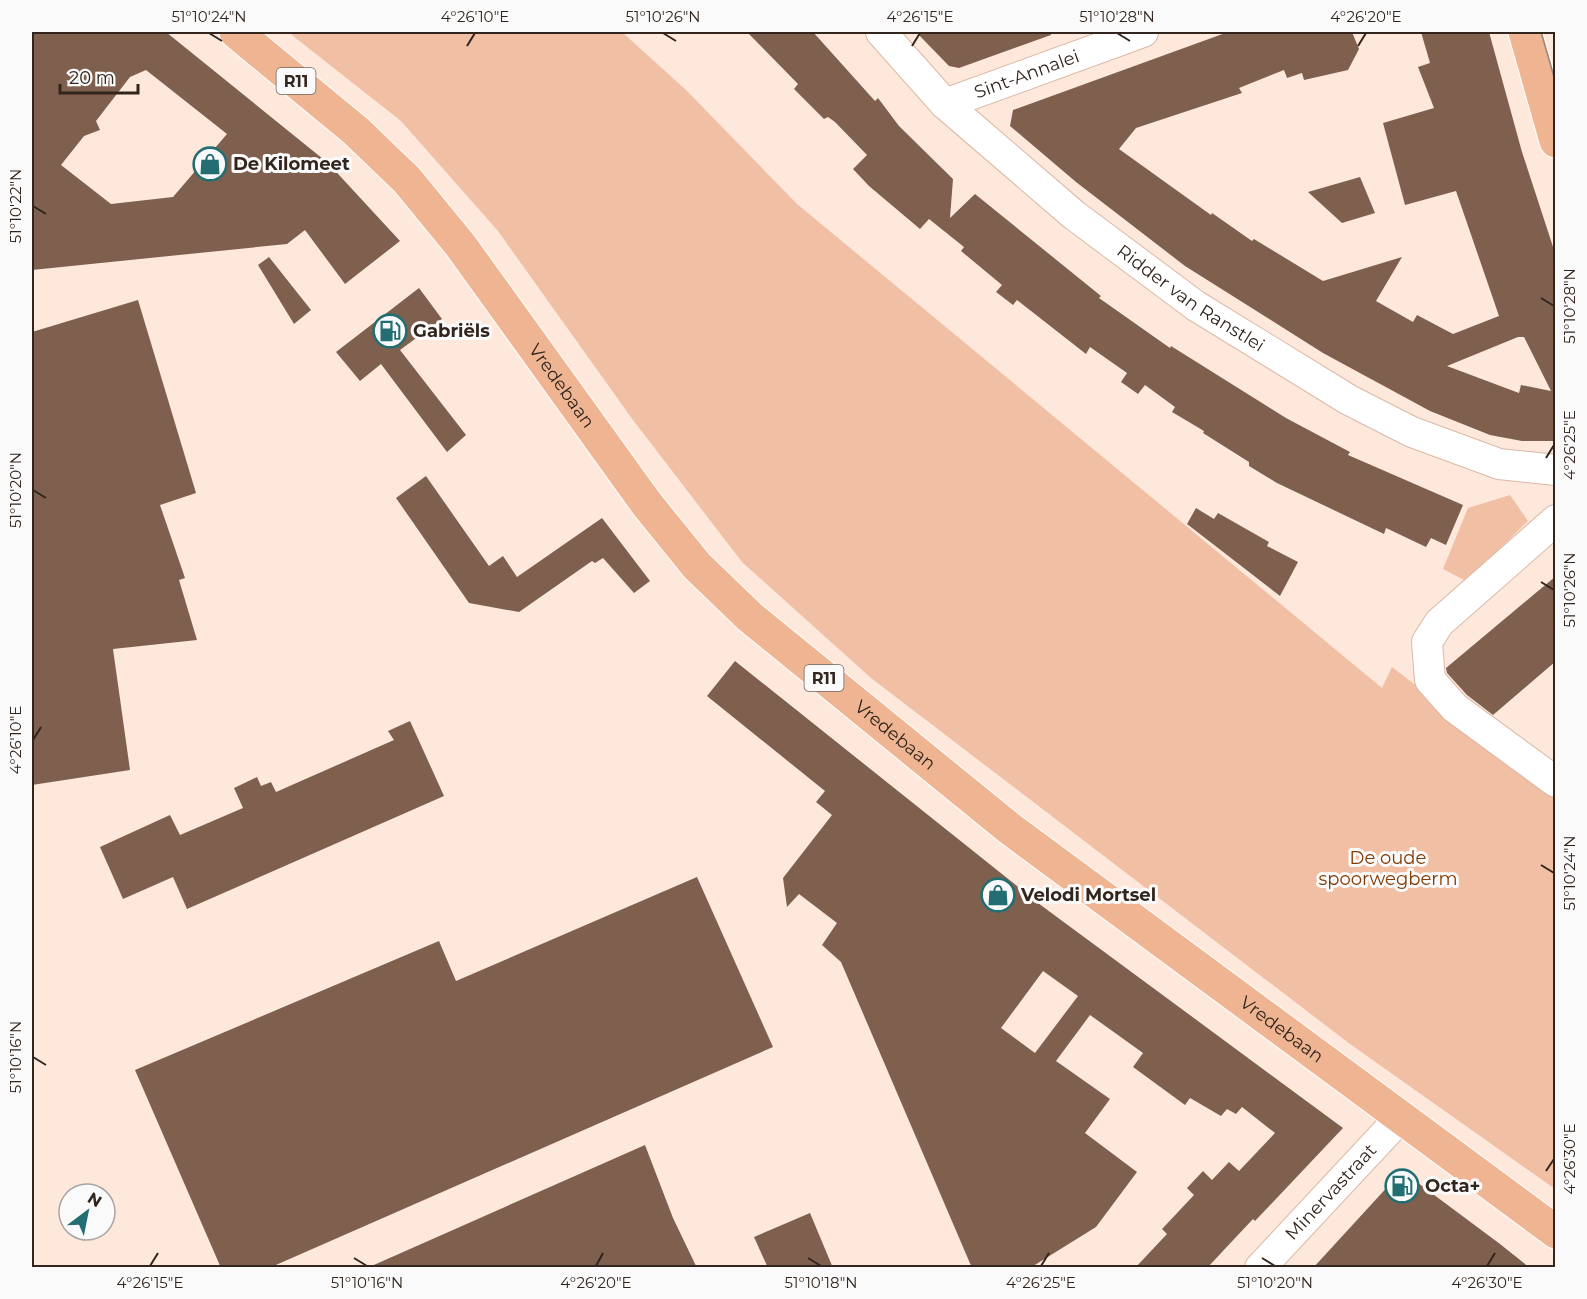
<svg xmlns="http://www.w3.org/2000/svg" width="1587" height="1299" viewBox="0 0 1587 1299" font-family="Montserrat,sans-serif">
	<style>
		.green { fill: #f1bfa4 }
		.building { fill: #7f604f; fill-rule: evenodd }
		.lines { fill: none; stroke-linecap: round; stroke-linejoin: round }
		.minor-casing { stroke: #dbb8a5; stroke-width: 32 }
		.primary-casing { stroke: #fff; stroke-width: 35 }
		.minor { stroke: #fff; stroke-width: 30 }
		.primary { stroke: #efb592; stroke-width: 33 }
		.tram { stroke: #9a887e; stroke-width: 1.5 }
		.ticks { fill: none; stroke: #32251d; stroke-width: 2 }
		.labels { text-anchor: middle; stroke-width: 6; stroke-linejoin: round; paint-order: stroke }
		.shield { fill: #fafafa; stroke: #6e655f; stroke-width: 1.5 }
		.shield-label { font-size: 16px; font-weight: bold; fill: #32251d }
		.street-label { font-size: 18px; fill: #32251d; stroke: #fafafa }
		.poi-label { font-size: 18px; font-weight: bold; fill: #32251d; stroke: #fafafa; text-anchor: start }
		.park-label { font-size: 18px; fill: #7f3a05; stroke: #fafafa }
		.neatline { fill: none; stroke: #32251d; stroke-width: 2 }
		.ticks-label { font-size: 15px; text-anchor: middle; fill: #32251d }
	</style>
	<rect width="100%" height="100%" fill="#fee8dc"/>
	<!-- green -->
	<g class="green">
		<path d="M288,32H622L686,90L797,204L1382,688L1392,667L1555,792V1189L1350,1044L871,678L742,562L633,420L498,231L401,121Z"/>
		<path d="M1510,495L1528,521L1466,581L1443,569L1468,508Z"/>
	</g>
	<!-- building -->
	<g class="building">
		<path d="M32,32H166L328,163L400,241L345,284L305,230L287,244L32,270ZM146,70L227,134L173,197L111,204L61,165L84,136L100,130L96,121L130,77Z"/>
		<path d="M747,32H813L875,101L878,98L899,126L953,179L950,218L975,194L1101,296L1099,298L1170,348L1171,346L1286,418L1350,452L1348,455L1463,505L1446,545L1431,538L1426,547L1386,528L1384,534L1277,483L1249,466V462L1203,433L1204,431L1172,412L1175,407L1145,385L1138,394L1121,382L1127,373L1090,347L1086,354L1017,300L1013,305L996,292L1002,285L961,251L964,247L929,219L920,229L869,186L853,169L867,155L835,122L828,117L824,119L794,89L798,84Z"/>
		<path d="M916,32H1051V35L959,68L949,66Z"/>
		<path d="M1228,32H1352L1359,49L1348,70L1304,80L1302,73L1287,78L1284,70L1239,88L1242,93L1136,128L1119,149L1211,215L1212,213L1252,241L1254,239L1323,281L1402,257L1376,301L1413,322L1417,315L1453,334L1499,316L1456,191L1405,205L1383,123L1434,108L1418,67L1430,63L1421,32H1489L1522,152L1556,256V441H1522L1490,435L1430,411L1323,353L1185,266L1076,182L1010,126L1013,110ZM1518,337H1524L1551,391L1521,385L1519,393L1447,366Z"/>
		<path d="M1360,177L1375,213L1342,223L1308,192Z"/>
		<path d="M269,257L311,310L294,324L258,265Z"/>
		<path d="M419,288L442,319L400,350L466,435L447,452L381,364L360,381L336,352Z"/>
		<path d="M138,300L196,493L160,505L185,578L179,580L197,640L113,649L130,770L32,785V332Z"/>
		<path d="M426,476L489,566L503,556L517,577L602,518L650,581L634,593L603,558L595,563L592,561L519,612L469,603L396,498Z"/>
		<path d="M1196,508L1214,519L1218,513L1269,542L1267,546L1298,562L1280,596L1187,524Z"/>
		<path d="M1556,576V661L1493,715L1467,695L1447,673L1446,668Z"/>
		<path d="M735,661L1042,906L1343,1128L1255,1221L1253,1219L1207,1268H1135L1167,1234L1162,1229L1194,1195L1187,1188L1203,1171L1212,1180L1229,1162L1239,1171L1275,1133L1242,1107L1236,1114L1227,1109L1221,1116L1190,1098L1185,1105L1133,1067L1143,1053L1090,1015L1056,1061L1110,1099L1085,1133L1137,1172L1096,1227L1030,1268H972L841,962L822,945L837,923L799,894L787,907L783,878L832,815L816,802L825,791L707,696ZM1043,971L1078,996L1035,1053L1001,1028Z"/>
		<path d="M410,721L444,796L187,909L173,877L123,899L100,847L170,815L180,835L243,808L234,788L257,777L261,786L271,782L276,792L394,740L388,731Z"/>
		<path d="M697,877L773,1047L269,1268H221L135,1070L439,941L456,981Z"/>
		<path d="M645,1145L673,1218L697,1268H367Z"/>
		<path d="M1402,1171L1500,1244L1530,1268H1313Z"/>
		<path d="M810,1213L833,1268H768L754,1237Z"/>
	</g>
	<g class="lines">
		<!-- minor casing -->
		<g class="minor-casing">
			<g id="minor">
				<path id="s1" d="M881,32L945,104L1074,215L1196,306L1349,400L1412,432L1499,464L1556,470"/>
				<path id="s2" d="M945,104L1143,32"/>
				<path d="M1556,520L1439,623L1427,642L1430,680L1455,708L1556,782"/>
				<path id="s3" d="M1260,1268L1400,1118"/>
			</g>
		</g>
		<!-- primary casing -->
		<g class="primary-casing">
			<g id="primary">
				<path id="s4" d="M236,32L356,131L407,180L461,246L646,503L697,566L750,617L1009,828L1556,1232"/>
				<path d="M1525,32L1556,141"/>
			</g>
		</g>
		<!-- minor -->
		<use href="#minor" class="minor"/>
		<!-- primary -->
		<use href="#primary" class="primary"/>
		<!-- tram -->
		<path class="tram" d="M1541,32L1556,84"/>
	</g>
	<!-- ticks -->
	<path class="ticks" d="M209,33L222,41M663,33L676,41M1117,33L1130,41M467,46L475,33M912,46L920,33M1358,46L1366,33M33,206L46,214M1541,298L1554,306M1546,458L1554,445M33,490L46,498M1541,582L1554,590M33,740L41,727M1541,865L1554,873M33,1057L46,1065M1546,1171L1554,1159M354,1258L367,1266M808,1258L821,1266M1262,1258L1275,1266M150,1266L158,1253M596,1266L603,1253M1041,1266L1049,1253M1487,1266L1495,1253"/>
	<!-- icons -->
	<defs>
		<g id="shop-ring" transform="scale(1.725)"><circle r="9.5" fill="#fafafa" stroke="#226e72" stroke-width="1.5"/><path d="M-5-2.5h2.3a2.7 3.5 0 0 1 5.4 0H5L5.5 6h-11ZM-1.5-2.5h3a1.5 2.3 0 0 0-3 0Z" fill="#226e72"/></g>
		<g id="fuel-ring" transform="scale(1.725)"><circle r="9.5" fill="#fafafa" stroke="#226e72" stroke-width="1.5"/><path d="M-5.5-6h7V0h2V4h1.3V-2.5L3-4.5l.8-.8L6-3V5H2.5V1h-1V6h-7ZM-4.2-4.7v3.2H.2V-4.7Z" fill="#226e72"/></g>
	</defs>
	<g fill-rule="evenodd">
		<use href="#shop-ring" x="210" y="164"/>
		<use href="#fuel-ring" x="390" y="331"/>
		<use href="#shop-ring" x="998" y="895"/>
		<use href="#fuel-ring" x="1402" y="1186"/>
	</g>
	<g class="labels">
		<!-- shield labels -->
		<g class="shield">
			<rect x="276.5" y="68" width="39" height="26" rx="4.5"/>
			<rect x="804.5" y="665" width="39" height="26" rx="4.5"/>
		</g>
		<g class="shield-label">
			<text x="296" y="87">R11</text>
			<text x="824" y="684">R11</text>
		</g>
		<!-- street labels -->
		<g class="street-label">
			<text dy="6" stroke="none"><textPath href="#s2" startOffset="87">Sint-Annalei</textPath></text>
			<text dy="6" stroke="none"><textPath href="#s1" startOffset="410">Ridder van Ranstlei</textPath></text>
			<text dy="6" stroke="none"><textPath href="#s4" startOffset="484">Vredebaan</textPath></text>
			<text dy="6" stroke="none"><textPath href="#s4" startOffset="970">Vredebaan</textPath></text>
			<text dy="6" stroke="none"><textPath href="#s4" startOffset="1456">Vredebaan</textPath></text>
			<text dy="6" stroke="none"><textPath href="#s3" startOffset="104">Minervastraat</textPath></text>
		</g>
		<!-- poi labels -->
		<g class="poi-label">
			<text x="233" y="170">De Kilomeet</text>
			<text x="413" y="337">Gabriëls</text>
			<text x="1021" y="901">Velodi Mortsel</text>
			<text x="1425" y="1192">Octa+</text>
		</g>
		<!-- park labels -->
		<g class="park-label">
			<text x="1388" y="864">De oude<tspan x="1388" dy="21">spoorwegberm</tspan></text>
		</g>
	</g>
	<!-- border -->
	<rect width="1587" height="1299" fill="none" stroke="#fafafa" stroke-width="66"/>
	<!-- north arrow -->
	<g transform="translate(87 1212) rotate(32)"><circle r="28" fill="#fafafa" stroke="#aaa5a2" stroke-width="1.5"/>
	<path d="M0-4.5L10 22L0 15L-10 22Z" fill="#226e72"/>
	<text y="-9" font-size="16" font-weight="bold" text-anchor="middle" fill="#32251d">N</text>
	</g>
	<!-- scale -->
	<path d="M60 84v9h78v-9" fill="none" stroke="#32251d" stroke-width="3"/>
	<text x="69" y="84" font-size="18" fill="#32251d" stroke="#fafafa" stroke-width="4.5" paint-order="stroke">20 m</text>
	<rect x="33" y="33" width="1521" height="1233" class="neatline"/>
	<g class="ticks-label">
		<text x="209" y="22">51°10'24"N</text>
		<text x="475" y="22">4°26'10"E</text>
		<text x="663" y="22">51°10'26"N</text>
		<text x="920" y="22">4°26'15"E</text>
		<text x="1117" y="22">51°10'28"N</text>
		<text x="1366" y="22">4°26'20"E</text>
		<text transform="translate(16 206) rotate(-90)" y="5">51°10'22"N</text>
		<text transform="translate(1570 306) rotate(-90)" y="5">51°10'28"N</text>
		<text transform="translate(1570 445) rotate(-90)" y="5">4°26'25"E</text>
		<text transform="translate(16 490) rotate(-90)" y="5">51°10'20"N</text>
		<text transform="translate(1570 590) rotate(-90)" y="5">51°10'26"N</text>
		<text transform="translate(16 740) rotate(-90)" y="5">4°26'10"E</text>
		<text transform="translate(1570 873) rotate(-90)" y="5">51°10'24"N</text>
		<text transform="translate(16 1057) rotate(-90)" y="5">51°10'16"N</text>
		<text transform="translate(1570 1159) rotate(-90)" y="5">4°26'30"E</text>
		<text x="150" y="1288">4°26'15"E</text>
		<text x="367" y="1288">51°10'16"N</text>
		<text x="596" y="1288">4°26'20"E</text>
		<text x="821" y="1288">51°10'18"N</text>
		<text x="1041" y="1288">4°26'25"E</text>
		<text x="1275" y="1288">51°10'20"N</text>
		<text x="1487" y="1288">4°26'30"E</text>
	</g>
</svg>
